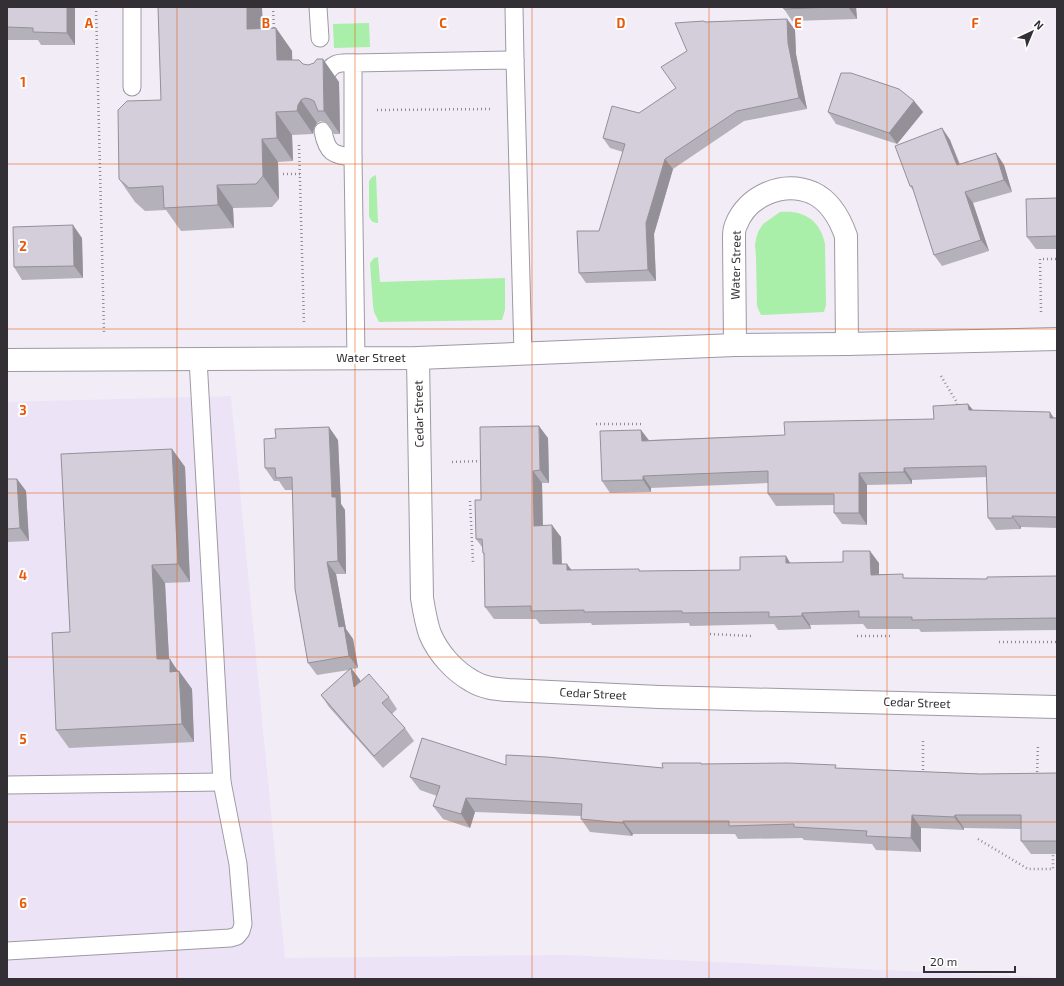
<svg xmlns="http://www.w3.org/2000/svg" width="1064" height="986" viewBox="0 0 1064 986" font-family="'Exo 2',sans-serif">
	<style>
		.built { fill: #ede3f6 }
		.green { fill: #a9eea9 }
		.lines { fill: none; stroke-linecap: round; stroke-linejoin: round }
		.lane-casing { stroke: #9e99a4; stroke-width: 19 }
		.street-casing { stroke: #9e99a4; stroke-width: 24 }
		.path { stroke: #908c94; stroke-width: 2.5; stroke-dasharray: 1 3; stroke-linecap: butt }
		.lane { stroke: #fff; stroke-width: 17 }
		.street { stroke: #fff; stroke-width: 22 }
		.wall { fill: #b5b1bb }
		.shaded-wall { fill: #949098 }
		.building { fill: #d3ced9; stroke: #949098 }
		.grid { fill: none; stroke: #e8590c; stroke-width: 1; stroke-opacity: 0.55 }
		.labels { text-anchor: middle; stroke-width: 4; stroke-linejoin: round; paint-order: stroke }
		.street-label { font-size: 12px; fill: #333035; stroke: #fff }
		.grid-label { font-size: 13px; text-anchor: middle; font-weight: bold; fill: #e8590c; stroke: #fff; stroke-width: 4; stroke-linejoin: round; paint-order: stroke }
	</style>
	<rect width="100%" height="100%" fill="#f2ecf7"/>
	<!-- built -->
	<path class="built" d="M231,396L285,958L566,955L1057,978V979H7V402Z"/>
	<!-- green -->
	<g class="green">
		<path d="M369,23L370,47L334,48L333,24Z"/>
		<path d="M376,175L378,223C373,223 371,221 369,216V181L372,177Z"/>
		<path d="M780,212C804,210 820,220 825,244L826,305L824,312L761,315L757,306L756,257L755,245L756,239L758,232L763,224Z"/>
		<path d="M378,257L380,282L505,278V310L502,320L379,322L374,312L373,305L370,263L374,258Z"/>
	</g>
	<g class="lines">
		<!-- lane casing -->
		<g class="lane-casing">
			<g id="lane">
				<path d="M318,7L320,38"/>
				<path d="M514,7L515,60"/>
				<path d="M324,78C331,63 338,62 353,63"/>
				<path d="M132,87V7"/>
				<path d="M323,131C327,153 333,155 353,157"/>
				<path d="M356,358L353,157V63L515,60L523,353"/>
				<path d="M7,785L222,782"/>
				<path d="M7,951L230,938L237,936L241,931L243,924L238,864L222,782L198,359"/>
			</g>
		</g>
		<!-- street casing -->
		<g class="street-casing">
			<g id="street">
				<path d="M735,345L734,237C734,234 734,229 736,225C747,196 783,180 813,193C830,201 840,219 846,236L847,344"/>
				<path d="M418,358L422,598C424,610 426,623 430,634C438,653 454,671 472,681C483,688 496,689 508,690L659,697L1057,707"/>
				<path d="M7,360L418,358L735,345L847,344L1057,339"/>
			</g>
		</g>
		<!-- path -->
		<g class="path">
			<path d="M96,7L104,332"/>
			<path d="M273,7L274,31"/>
			<path d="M377,110L492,109"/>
			<path d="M299,145L304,324"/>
			<path d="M283,174H300"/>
			<path d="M1041,312L1040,259H1057"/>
			<path d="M941,376L956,401L957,406"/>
			<path d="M596,424H641"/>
			<path d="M452,462L483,461"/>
			<path d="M470,501L473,563"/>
			<path d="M710,634L752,636"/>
			<path d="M857,636H891"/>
			<path d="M999,642H1057"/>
			<path d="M923,741V775"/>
			<path d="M1037,776L1038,744"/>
			<path d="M978,839L1028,869H1053V854"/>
		</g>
		<!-- lane -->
		<use href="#lane" class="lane"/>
		<!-- street -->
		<use href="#street" class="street"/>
	</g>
	<!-- wall -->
	<g class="wall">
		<path d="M7,7H75V45H41L38,40H8L7,39Z"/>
		<path d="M158,7H262L263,28H276L292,51V60L303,64L339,82L340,134H334L325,122L321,121L317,123L314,128L313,134L292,135L293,161L278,162L279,199L272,207L233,208L234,228L181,231L166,210L145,211L135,202L119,179L161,100Z"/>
		<path d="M783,7H856L857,19L792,21L784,9Z"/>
		<path d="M787,19L795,30L796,54L807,109L744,121L673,169L654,234L656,281L586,283L579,273L599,231L623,152L610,148L603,138L676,88L687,51L705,22Z"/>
		<path d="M914,101L923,112L897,144L836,124L828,112Z"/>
		<path d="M942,128L950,140L960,164L996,153L1004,165L1012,192L973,203L989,251L942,266L934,255L915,193L910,186Z"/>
		<path d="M1057,198V249H1036L1027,237Z"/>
		<path d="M82,238L83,278L22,280L14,267Z"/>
		<path d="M968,404L973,410L1057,418V528L1021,527V529L996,530L988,518L987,477L912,480V484L867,485V525L842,524L834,513V505L776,506L768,494V483L651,488V492L610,493L602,481L641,430L649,440L785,435L934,419Z"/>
		<path d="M276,438L338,440L341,504L345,510L346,574H336L346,629L353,639L358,668L352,669L360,680V682L389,697L397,709L392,714L405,728L414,741L383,768L329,707L321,695L349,670L317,675L308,663L293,490H285L279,481H274L265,468Z"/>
		<path d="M548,438L549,483H542L543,525L561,537L562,564L571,570L641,571L740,570L791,563H879V574L906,578L987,579L1057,576V630L921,632L919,629H867L863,624L810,625L811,629L778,630L774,624L690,626L689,623L592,625L591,623L540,624L536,619H494L485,607L484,555L483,553L482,547L476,539L481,500Z"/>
		<path d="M172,449L185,467L190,582L165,583L169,659L178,671H179L192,689L194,742L69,748L56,730L70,632Z"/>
		<path d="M7,479H17L26,491L29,541L7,542Z"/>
		<path d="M701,764L838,768L980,774L1057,773V854H1031L1021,841V829L964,828V830L921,828V852L876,850L872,844L804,840L802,838L738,839L735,834H633L632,836L590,832L581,819V816L475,812L470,828L443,819L433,806L437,796L420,790L410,777L506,765L663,768Z"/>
	</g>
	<!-- shaded-wall -->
	<g class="shaded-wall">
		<path d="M67,7H75V45L67,33Z"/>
		<path d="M247,7H262L263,51L247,29Z"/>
		<path d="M848,7H856L857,19Z"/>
		<path d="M787,19L795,30L796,54L807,109L799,98L788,43Z"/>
		<path d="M276,28L292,51L293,83L277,60Z"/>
		<path d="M323,59L339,82L340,134L324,111Z"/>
		<path d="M301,100L317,123L314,128L313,134L297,111L298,105Z"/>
		<path d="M914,101L923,112L897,144L889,133Z"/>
		<path d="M276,112L292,135L293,161L277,138Z"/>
		<path d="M942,128L950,140L964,177L957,165Z"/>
		<path d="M262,139L278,162L279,199L263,176Z"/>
		<path d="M996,153L1004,165L1012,192L1004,180Z"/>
		<path d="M665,159L673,169L654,234L656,281L648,270L646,223Z"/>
		<path d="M217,185L233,208L234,228L218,205Z"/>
		<path d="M965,192L973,203L989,251L981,240Z"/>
		<path d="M73,225L82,238L83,278L74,266Z"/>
		<path d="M968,404L977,415L969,410Z"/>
		<path d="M1050,412L1057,423L1050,418Z"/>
		<path d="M539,426L548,438L549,483L540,470Z"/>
		<path d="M329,427L338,440L341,504L345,510L346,574L338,561L332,497Z"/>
		<path d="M641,430L649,441H642Z"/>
		<path d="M172,449L185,467L190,582L178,564Z"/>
		<path d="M904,468L912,480V484L904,472Z"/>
		<path d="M533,471L542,483L543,538L534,526Z"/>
		<path d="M859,473L867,485V525L859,513Z"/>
		<path d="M643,476L651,488V492L643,480Z"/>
		<path d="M17,479L26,491L29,541L20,528Z"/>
		<path d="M1012,516L1021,527V529L1013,518Z"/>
		<path d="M552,525L561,537L562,577L553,564Z"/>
		<path d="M870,551L879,563V587L871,575Z"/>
		<path d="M786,556L794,569L786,563Z"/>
		<path d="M327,562L336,574L346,629L353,639L358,668L349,656L339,627Z"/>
		<path d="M567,564L576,576L567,570Z"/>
		<path d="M152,565L165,583L170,677L157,659Z"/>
		<path d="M802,613L810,625L811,629L802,616Z"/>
		<path d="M170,659L179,673V671L192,689L194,742L182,724L170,672Z"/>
		<path d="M351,668L360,680L363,699L354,687Z"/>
		<path d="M466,798L475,812L470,828L461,814Z"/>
		<path d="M912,815L921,828V852L911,838Z"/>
		<path d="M955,815L964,828V830L954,817Z"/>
		<path d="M623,821L633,834L632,836L623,823Z"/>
	</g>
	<!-- building -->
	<g class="building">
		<path d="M7,7H67V33L33,32V28L7,27Z"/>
		<path d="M158,7H247V29L276,28L277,60H299L303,64L308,65L314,63L317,59H323L324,111H318L314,101L310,99L305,98L301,100L298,105L297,111L276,112L277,138L262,139L263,176L256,184L217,185L218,205L164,208L163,186L129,188L119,179L118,110L127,101L161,100Z"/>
		<path d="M783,7H833L784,9Z"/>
		<path d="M787,19L788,43L799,98L737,111L665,159L646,223L648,270L579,273L577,231H599L625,144L603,138L612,106L639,113L676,88L661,67L687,51L675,23L704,21L705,22Z"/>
		<path d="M841,73H851L899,89L914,101L889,133L828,112Z"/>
		<path d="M942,128L957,165L996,153L1004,180L965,192L981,240L934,255L912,186H910L895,146Z"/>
		<path d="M1057,198V236L1027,237L1026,199Z"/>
		<path d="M73,225L74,266L14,267L13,227Z"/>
		<path d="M968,404L969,410L1050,412V418H1057V517L1012,516L1013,518H988L986,466L904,468V472L859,473V513H834V494H768V471L643,476V480L602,481L600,431L641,430L642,441L785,435L784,422L934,419L933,406Z"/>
		<path d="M539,426L540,470L533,471L534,526L552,525L553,564H567V570L639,569V571L740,570V557L786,556V563L843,562V551H870L871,575L903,574V578L987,579V577L1057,576V618L912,620V617H859V611L802,613V616L769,617V612L682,613V611L584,612V610L531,611V606L485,607L484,553H483L482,539H476L475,500H481L480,427Z"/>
		<path d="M329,427L332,497H336L338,561L327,562L339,627L344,626L349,656L308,663L295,589L292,477L276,478L275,468H265L264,439L276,438L275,429Z"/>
		<path d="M172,449L178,564L152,565L157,659H170V672L179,671L182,724L56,730L52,633L70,632L61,454Z"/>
		<path d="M7,479H17L20,528L7,529Z"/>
		<path d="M351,668L354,687L369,674L389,697L382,703L405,728L374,756L321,695Z"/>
		<path d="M422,738L506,765V755L547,757L663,768L662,763H701V764L788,763L836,765L835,768L980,774L1057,773V841H1021V815H955L954,817L912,815L911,838L866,836L867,831L794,827V824L729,826V821H623V823L581,819L582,804L466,798L461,814L433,806L440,786L410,777Z"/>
	</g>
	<!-- grid -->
	<path class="grid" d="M177,7V979M355,7V979M532,7V979M709,7V979M887,7V979M7,164H1057M7,329H1057M7,493H1057M7,657H1057M7,822H1057"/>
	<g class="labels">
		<!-- street labels -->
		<g class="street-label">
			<text transform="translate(736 265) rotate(-89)" y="4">Water Street</text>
			<text x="371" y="362">Water Street</text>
			<text transform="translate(419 414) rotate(-91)" y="4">Cedar Street</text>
			<text transform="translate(593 694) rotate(3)" y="4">Cedar Street</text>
			<text transform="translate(917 703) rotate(2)" y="4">Cedar Street</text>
		</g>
	</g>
	<g class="grid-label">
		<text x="89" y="28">A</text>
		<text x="266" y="28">B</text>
		<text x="443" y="28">C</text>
		<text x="621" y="28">D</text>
		<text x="798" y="28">E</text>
		<text x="975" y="28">F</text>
		<text x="23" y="87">1</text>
		<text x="23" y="251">2</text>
		<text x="23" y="415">3</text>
		<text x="23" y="580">4</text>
		<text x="23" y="744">5</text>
		<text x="23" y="908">6</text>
	</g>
	<!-- border -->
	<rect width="1064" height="986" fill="none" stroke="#333035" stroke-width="16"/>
	<!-- north arrow -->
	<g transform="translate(1032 32) rotate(44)" stroke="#ffffff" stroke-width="3" paint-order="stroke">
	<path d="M0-3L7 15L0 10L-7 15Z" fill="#333035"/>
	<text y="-6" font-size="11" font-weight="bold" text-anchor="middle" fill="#333035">N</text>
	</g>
	<!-- scale -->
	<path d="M924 966v6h91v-6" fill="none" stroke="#333035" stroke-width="2"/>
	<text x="930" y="966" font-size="12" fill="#333035" stroke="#ffffff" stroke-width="3" paint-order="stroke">20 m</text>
</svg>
